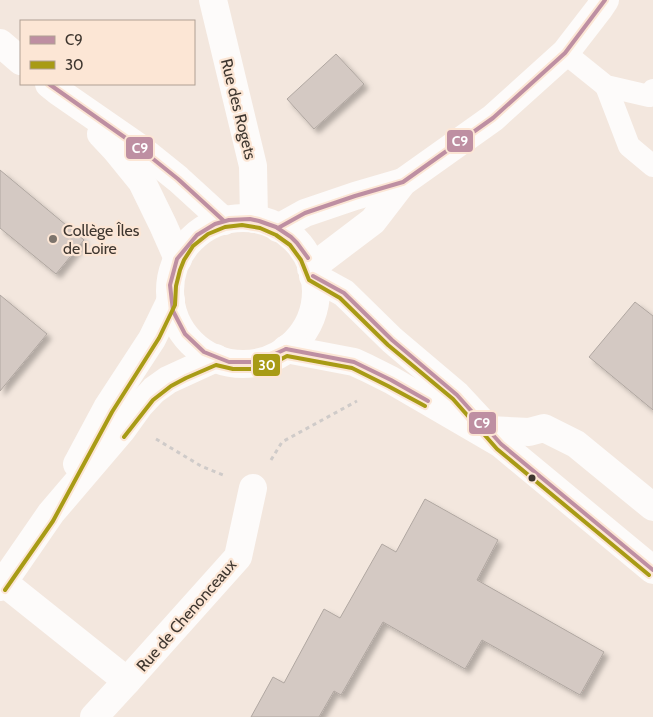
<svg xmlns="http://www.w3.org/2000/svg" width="653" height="717" viewBox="0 0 653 717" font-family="Cabin,sans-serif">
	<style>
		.building { fill: #d4c9c3; stroke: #b0a7a1; filter: url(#shadow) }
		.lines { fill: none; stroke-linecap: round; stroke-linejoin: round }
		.path { stroke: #cfcbc9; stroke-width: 3; stroke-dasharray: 4 4; stroke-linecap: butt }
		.service { stroke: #fdfbfa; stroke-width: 22 }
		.minor { stroke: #fdfbfa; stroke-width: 28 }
		.tertiary { stroke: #fdfbfa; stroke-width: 28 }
		.bus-1-casing { stroke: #fce6d5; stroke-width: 8 }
		.bus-2-casing { stroke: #fce6d5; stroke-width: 8 }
		.bus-1 { stroke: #be8fa2; stroke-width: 4 }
		.bus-2 { stroke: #a89b15; stroke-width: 4 }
		.poi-dot { fill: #7d746c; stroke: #fce6d5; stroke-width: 2 }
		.bus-dot { fill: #3e362f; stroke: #fce6d5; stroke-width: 2 }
		.labels { text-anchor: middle; stroke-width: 4.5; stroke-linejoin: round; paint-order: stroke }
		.street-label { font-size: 16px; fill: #3e362f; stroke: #fce6d5 }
		.poi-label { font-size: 16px; fill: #3e362f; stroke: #fce6d5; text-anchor: start }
		.line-badge { stroke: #fce6d5; stroke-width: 2 }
		.badge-label { font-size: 14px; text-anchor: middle; font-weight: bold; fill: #fff }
	</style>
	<defs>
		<filter id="shadow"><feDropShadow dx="4.5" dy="4.5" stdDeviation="2.5" flood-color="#0004"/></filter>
	</defs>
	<rect width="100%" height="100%" fill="#f3e7de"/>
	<!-- building -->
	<g class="building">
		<path d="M336,54L364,84L314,129L287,99Z"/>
		<path d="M0,170L84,240L56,274L0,228Z"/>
		<path d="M0,295L47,334L0,391Z"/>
		<path d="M635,302L653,316V410L589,357Z"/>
		<path d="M425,499L498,540L477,580L604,652L580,695L482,640L465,669L383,622L341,695L334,691L319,717H251L273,677L284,683L324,609L340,618L382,544L396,552Z"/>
	</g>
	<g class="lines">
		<!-- path -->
		<g class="path">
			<path d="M156,439L201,466L223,475"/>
			<path d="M271,460L282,442L357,401"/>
		</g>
		<!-- service -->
		<g class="service">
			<path d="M565,53L606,86L649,96L653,90"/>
			<path d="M606,86L629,146L653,166"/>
		</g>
		<!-- minor -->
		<g class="minor">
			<path d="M213,0L253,166L254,219"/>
			<path d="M278,228L305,213L355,196L403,182"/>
			<path d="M311,268L373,221L403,182L493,118L565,53L599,9L605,0"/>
			<path d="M489,430L529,432L544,428L576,444L653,507"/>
			<path d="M77,464L107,408L152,339L171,300"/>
			<path d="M3,582L127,681"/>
			<path d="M0,587L51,513L121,431L139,406L154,390L168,380L216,358"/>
			<path d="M94,717L127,681L238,557L253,488"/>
		</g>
		<!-- tertiary -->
		<g class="tertiary">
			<path d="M0,43L21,61"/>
			<path d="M49,84L59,92L137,146L178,179L224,221"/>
			<path d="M101,134L116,150L142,182L163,225L178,259"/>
			<circle cx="243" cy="291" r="73"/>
			<path d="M313,276L344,293L392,340L457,395L484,424"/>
			<path d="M286,349L354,362L367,368L391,380L501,444L653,570"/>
		</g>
		<!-- bus-1 casing -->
		<g class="bus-1-casing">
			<g id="bus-1">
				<path d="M49,84L137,146L178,179L224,221"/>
				<path d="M278,228L305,213L355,196L403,182L493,118L565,53L605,0"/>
				<path d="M313,276L344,293L392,340L457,395L501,444L653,570"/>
				<path d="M286,349L354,362L391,380L428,401"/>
				<path d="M286,349L257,362H229L204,352L185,334L173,311L170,285L177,259L197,235L215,224L229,220L250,219L259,221L276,227L291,237L297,243L308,258"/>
			</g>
		</g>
		<!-- bus-2 casing -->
		<g class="bus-2-casing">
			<g id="bus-2">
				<path d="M124,437L153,400L171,386L186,378L216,365L233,369H253L272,364L287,356L352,368L388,386L425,406"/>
				<path d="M5,590L53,521L112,412L159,338L175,305L176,286L180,270L184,260L193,246L208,234L225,227L242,225L260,228L276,235L290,245L301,260L309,280L340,298L388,345L453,399L497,449L649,575"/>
			</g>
		</g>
		<!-- bus-1 -->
		<use href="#bus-1" class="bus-1"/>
		<!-- bus-2 -->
		<use href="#bus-2" class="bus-2"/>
	</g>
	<!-- markers -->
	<circle class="poi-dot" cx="53" cy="239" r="5"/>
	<circle class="bus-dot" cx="532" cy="478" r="4.5"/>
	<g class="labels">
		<!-- street labels -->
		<g class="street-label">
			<text transform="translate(239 109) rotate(76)" y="6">Rue des Rogets</text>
			<text transform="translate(186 615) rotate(-49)" y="6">Rue de Chenonceaux</text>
		</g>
		<!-- poi labels -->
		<g class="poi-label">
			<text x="63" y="236">Collège Îles<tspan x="63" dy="18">de Loire</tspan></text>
		</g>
	</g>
	<g class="line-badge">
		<rect x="446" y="129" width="28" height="24" rx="5" fill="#be8fa2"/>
		<rect x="125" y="136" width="29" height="24" rx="5" fill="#be8fa2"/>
		<rect x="252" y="353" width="29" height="24" rx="5" fill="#a89b15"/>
		<rect x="468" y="411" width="29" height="24" rx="5" fill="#be8fa2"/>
	</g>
	<g class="badge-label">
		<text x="460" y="146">C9</text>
		<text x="140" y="153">C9</text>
		<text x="267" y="370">30</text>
		<text x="482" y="428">C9</text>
	</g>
	<!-- legend -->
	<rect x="20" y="20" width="175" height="65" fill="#fce6d5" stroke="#b0a093"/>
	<rect x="30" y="36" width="25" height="8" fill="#be8fa2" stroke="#b0a093"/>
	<text x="65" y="45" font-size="15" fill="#3e362f">C9</text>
	<rect x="30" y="61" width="25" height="8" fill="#a89b15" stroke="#b0a093"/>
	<text x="65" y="70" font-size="15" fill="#3e362f">30</text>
</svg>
